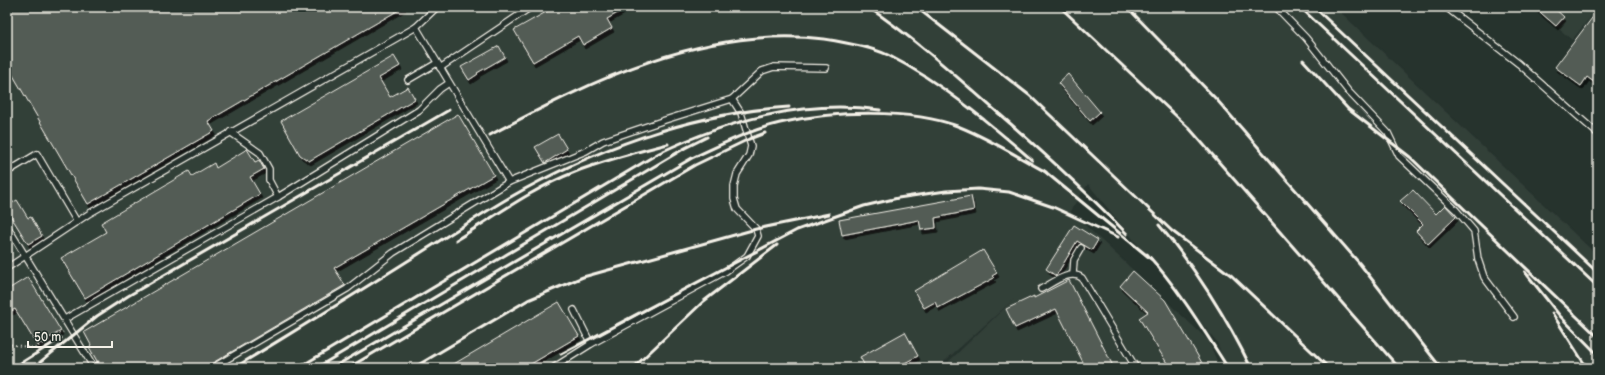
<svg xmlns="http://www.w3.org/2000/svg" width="1605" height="375" viewBox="0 0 1605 375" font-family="'Balsamiq Sans',sans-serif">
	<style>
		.built { fill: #333f39 }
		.building { fill: #525c55; stroke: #f4f1e8; filter: url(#shadow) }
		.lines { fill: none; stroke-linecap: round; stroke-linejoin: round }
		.lane-casing { stroke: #f4f1e8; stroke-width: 8 }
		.path { stroke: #f4f1e8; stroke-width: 2; stroke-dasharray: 1 3; stroke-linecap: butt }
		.lane { stroke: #26332d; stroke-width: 5.5 }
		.rail { stroke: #f4f1e8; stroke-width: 3 }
	</style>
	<defs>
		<filter id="shadow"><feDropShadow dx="2" dy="4" stdDeviation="0" flood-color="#0009"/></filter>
	</defs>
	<rect width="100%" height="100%" fill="#26332d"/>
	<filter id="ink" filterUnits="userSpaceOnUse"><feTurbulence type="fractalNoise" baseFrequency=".025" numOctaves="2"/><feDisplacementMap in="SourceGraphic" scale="8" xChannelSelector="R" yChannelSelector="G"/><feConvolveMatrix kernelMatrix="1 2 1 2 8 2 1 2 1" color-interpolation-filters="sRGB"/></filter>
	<g filter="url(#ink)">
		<!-- built -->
		<g class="built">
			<path d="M7,7H1335L1598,256V368H1226L1217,342L1088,184L1070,211L1208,340L1220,368H942L1014,299L937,368H7Z"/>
			<path d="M1534,7H1598V8L1572,40Z"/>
		</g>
		<!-- building -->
		<g class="building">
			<path d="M7,7H404L208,121L214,131L88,204L7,65Z"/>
			<path d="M555,7H628L607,19L612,28L583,45L578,36L533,62L514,30Z"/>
			<path d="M1534,7H1553L1564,17L1556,26Z"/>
			<path d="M1598,10V85L1587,77L1581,86L1555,67Z"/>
			<path d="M499,46L505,57L477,73L478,74L469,80L461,67Z"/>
			<path d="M394,56L400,66L379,78L390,97L408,87L415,99L309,161L300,155L281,121Z"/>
			<path d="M1068,74L1100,112L1090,121L1058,83Z"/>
			<path d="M458,114L494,175L334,268L345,285L204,368H101L89,347L91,345L84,332Z"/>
			<path d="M558,134L567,149L545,163L535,147Z"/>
			<path d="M247,149L255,162L259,160L264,169L250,177L260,194L85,298L61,258L106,232L101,223L189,171L192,176L214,163L216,168Z"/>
			<path d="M1413,190L1436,214L1445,205L1456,217L1428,244L1416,231L1423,224L1400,201Z"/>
			<path d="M971,196L974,210L935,218L936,228L921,230L919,220L842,235L839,220Z"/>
			<path d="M17,200L28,218L31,217L42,236L28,244L7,210V206Z"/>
			<path d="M1074,225L1098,240L1092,250L1077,241L1056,276L1046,269Z"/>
			<path d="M983,250L997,273L992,276L994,278L938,308L935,302L924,308L914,291Z"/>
			<path d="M1133,271L1165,300L1205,368H1170L1139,318L1148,312L1120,286Z"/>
			<path d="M28,277L61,331L37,345L15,309L11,311L7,304V290Z"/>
			<path d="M1069,280L1114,368H1086L1056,309L1015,328L1006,309L1034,296V298Z"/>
			<path d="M559,302L579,336L524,368H447Z"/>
			<path d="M905,332L918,356L895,368H866L860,357Z"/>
		</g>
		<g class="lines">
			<!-- lane casing -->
			<g class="lane-casing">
				<g id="lane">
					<path d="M1276,7L1306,38L1348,91L1388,133L1399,156L1456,210L1474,231L1478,259L1484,277L1514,317"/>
					<path d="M1446,7L1519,64L1598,134"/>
					<path d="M416,27L437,7"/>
					<path d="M440,68L531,7"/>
					<path d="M408,80L437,63"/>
					<path d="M230,132L260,153L269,169V180L278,197"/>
					<path d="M7,161L12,169"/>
					<path d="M7,172L37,154L77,222"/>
					<path d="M7,226L94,368"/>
					<path d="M7,268L90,213L416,27L509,182"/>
					<path d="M1073,274L1074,260L1081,248"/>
					<path d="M1041,289C1053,283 1070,269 1082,278L1136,368"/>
					<path d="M574,310L591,344"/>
					<path d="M65,319L278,197L419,110L440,89L449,83"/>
					<path d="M212,368L347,289L393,253L509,182L586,151L603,141L665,120L732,99L762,71L774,67L826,68"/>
					<path d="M553,368L591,344L726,271L747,256L758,236L756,229L737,209L734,199V186L737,174L749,155L751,146L741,113L732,99"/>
				</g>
			</g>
			<!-- path -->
			<path class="path" d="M7,344L35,348L63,332"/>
			<!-- lane -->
			<use href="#lane" class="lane"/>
			<!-- rail -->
			<g class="rail">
				<path d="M868,7C914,38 955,75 997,112C1042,151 1086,191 1127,234"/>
				<path d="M916,7L1029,95L1172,231L1232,276L1329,368"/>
				<path d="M1060,7L1189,128L1399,368"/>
				<path d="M1127,7L1217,100L1360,264L1441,368"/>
				<path d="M1300,7L1598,287"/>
				<path d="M1314,7L1598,273"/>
				<path d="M1303,60L1348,109L1410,157L1598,337"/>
				<path d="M490,135C593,80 704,25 824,39C843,42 871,47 888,55C941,82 988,122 1032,160"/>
				<path d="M1043,170L1151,259"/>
				<path d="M1159,225C1194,266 1228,320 1251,368"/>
				<path d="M456,240C494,217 533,188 575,172C605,160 637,152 668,144"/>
				<path d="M1147,254C1178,288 1203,329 1228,368"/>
				<path d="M1525,272L1560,316L1598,355"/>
				<path d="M1552,313L1587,368"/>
				<path d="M561,354L797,230L864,206L898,198L946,191L978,189L1009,192L1053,207L1118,237"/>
				<path d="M13,368L61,338"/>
				<path d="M33,368L97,316L128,296L449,110"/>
				<path d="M87,368L98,362"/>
				<path d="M234,368C291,333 349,298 406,262C440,241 473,219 507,199C592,150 690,113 789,107"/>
				<path d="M298,368L659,153C726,121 805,99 880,110"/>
				<path d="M316,368L685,148L707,137"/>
				<path d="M332,368L692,158C721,145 749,130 780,123C831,111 911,108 960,127C990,139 1018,157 1046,172"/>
				<path d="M348,368L695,165L749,139L765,133"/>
				<path d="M413,368L528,300L583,277L756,229L829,214"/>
				<path d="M633,368L704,301L777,245"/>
			</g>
		</g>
	</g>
	<!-- margin -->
	<rect width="1605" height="375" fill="none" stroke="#26332d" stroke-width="24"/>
	<rect x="12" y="12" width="1581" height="351" fill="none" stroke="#f4f1e8" stroke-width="1.5" filter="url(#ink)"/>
	<!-- scale -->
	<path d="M28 341v6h84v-6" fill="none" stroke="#f4f1e8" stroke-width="2"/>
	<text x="34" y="341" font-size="12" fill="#f4f1e8" stroke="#26332d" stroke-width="3" paint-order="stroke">50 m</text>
</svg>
